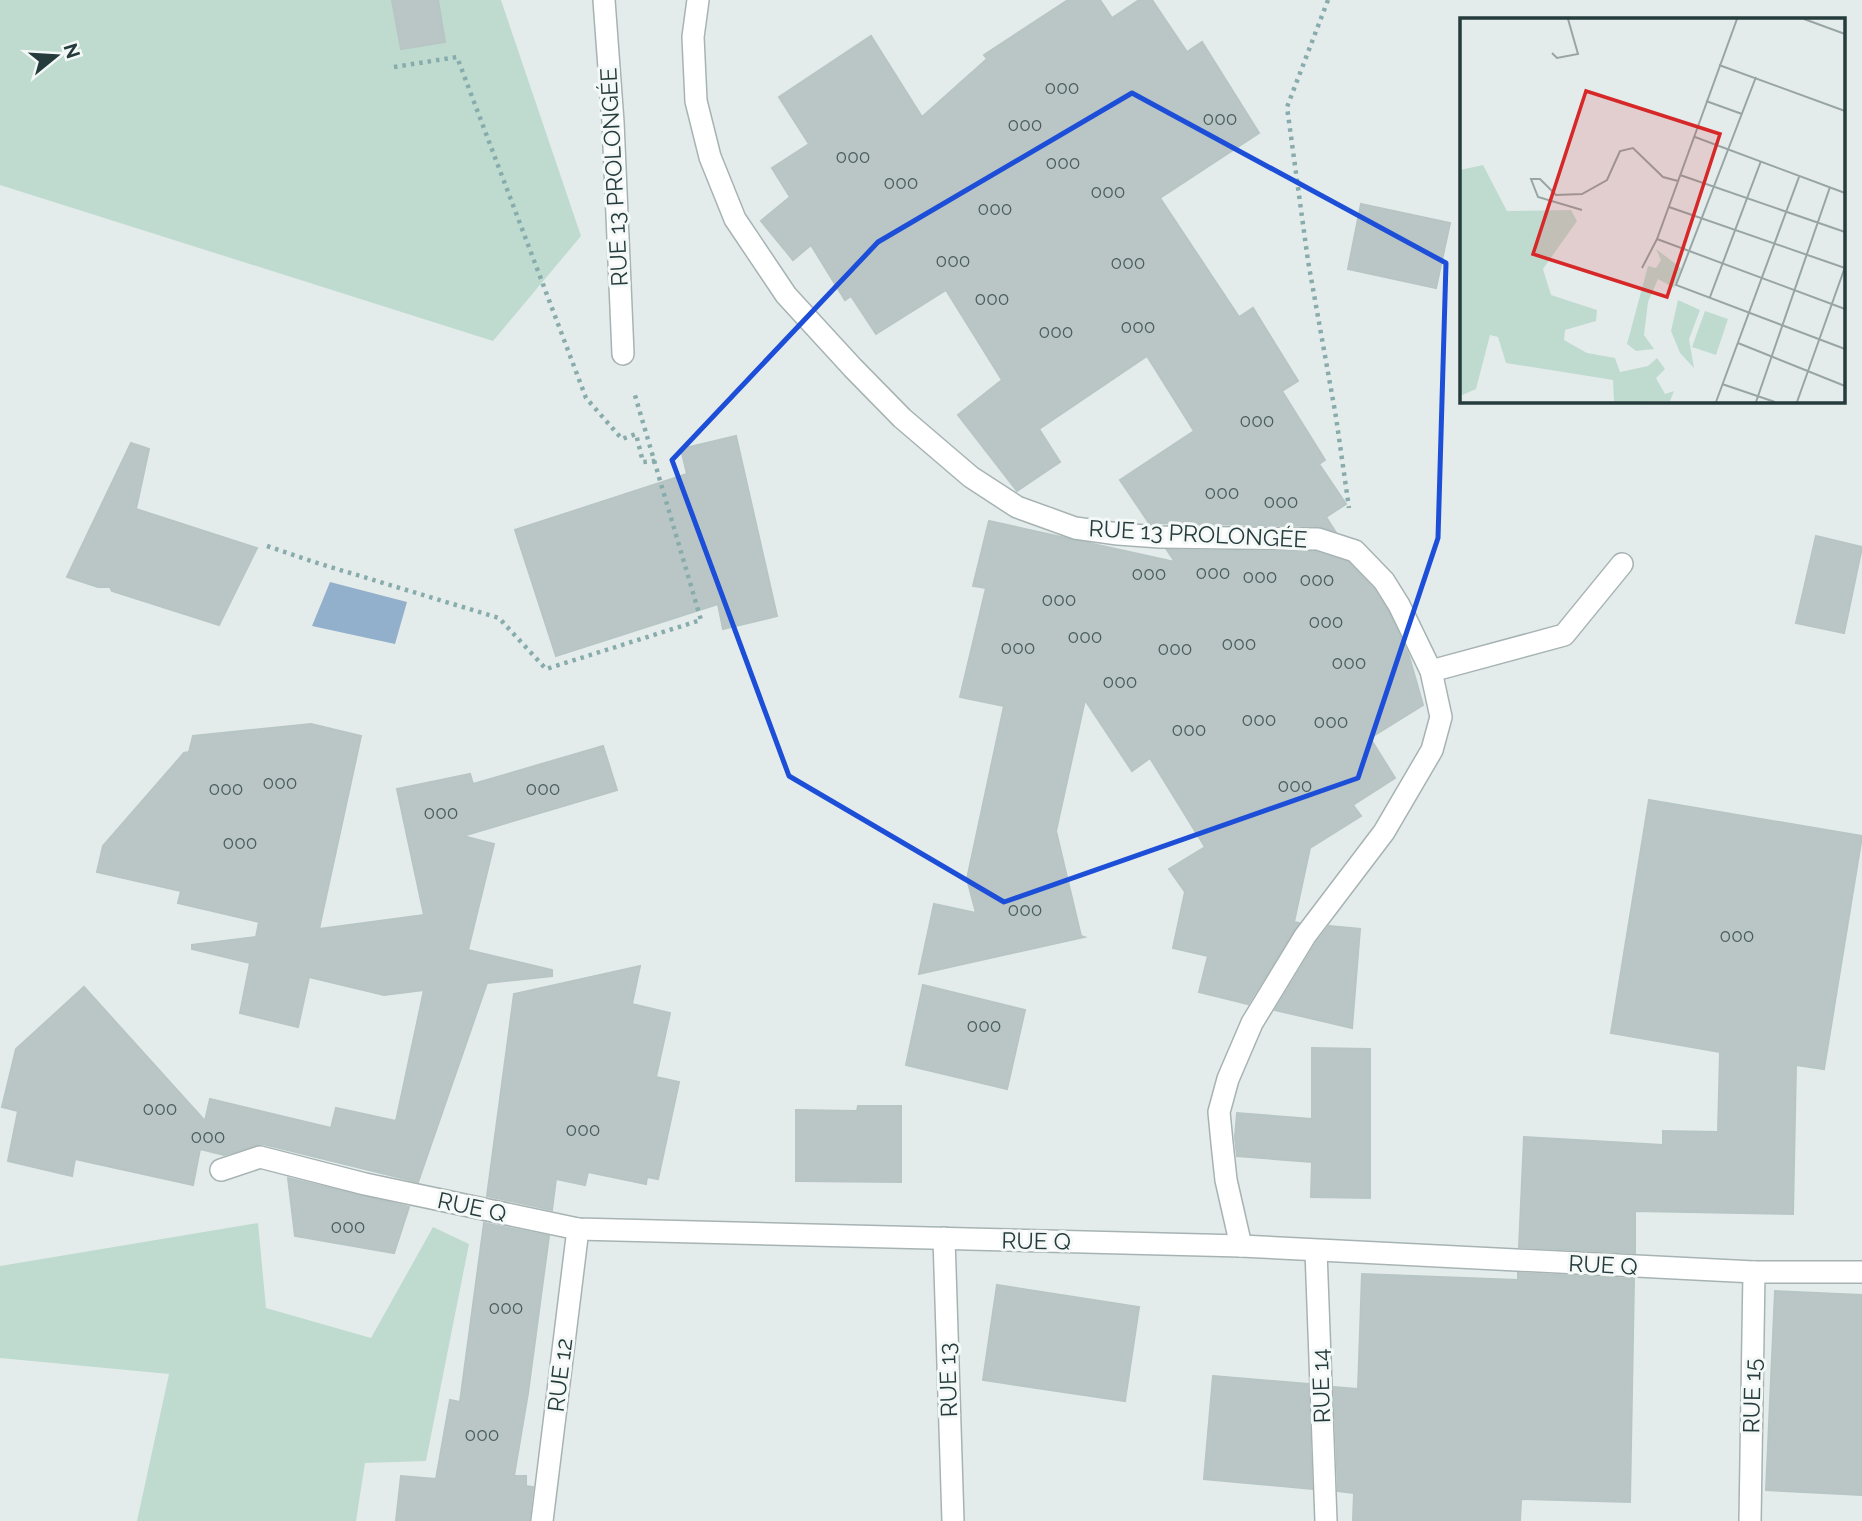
<svg xmlns="http://www.w3.org/2000/svg" width="1862" height="1521" viewBox="0 0 1862 1521" font-family="Raleway,sans-serif">
	<style>
		.green { fill: #bfdbcf }
		.water { fill: #92b0cb }
		.building { fill: #bac6c5; stroke: #b7c5c4; stroke-width: 2 }
		.lines { fill: none; stroke-linecap: round; stroke-linejoin: round }
		.service-casing { stroke: #a7b3b3; stroke-width: 24 }
		.minor-casing { stroke: #a7b3b3; stroke-width: 24 }
		.path { stroke: #88acac; stroke-width: 4.5; stroke-dasharray: 3.5 5; stroke-linecap: butt }
		.service { stroke: #fff; stroke-width: 21 }
		.minor { stroke: #fff; stroke-width: 21 }
		.marked { fill: none; stroke: #1d4ed8; stroke-width: 5; stroke-linejoin: round }
		.labels { text-anchor: middle; stroke-width: 6; stroke-linejoin: round; paint-order: stroke }
		.number-label { font-size: 19px; fill: #4a5e5e }
		.street-label { font-size: 23px; fill: #253b3c; stroke: #f4f9f8 }
		.inset-road { fill: none; stroke: #98a5a5; stroke-width: 2 }
		.view { fill: #d62828; fill-opacity: 0.15; stroke: #d62828; stroke-width: 3.5 }
		.inset-edge { fill: none; stroke: #253b3c; stroke-width: 3.5 }
	</style>
	<rect width="100%" height="100%" fill="#e4eceb"/>
	<!-- green -->
	<g class="green">
		<path d="M0,0H501L581,236L493,341L0,185Z"/>
		<path d="M258,1223L266,1308L371,1338L433,1227L469,1244L426,1461L365,1463L356,1521H137L169,1374L0,1358V1266Z"/>
	</g>
	<!-- water -->
	<path class="water" d="M330,582L407,602L395,644L312,626Z"/>
	<!-- building -->
	<g class="building">
		<path d="M392,0H438L445,42L401,49Z"/>
		<path d="M1068,0H1100L1112,18L1139,0H1152L1187,52L1202,42L1259,133L1160,198L1239,317L1253,308L1298,381L1282,391L1325,460L1319,464L1346,504L1326,517L1335,531L1318,526L1149,523L1120,480L1194,431L1147,356L1039,429L1060,462L1017,491L958,415L1002,380L946,290L876,334L851,296L845,300L811,245L793,260L761,221L790,197L772,168L809,144L779,97L871,36L922,117L987,59L984,55Z"/>
		<path d="M1361,204L1450,223L1436,288L1348,269Z"/>
		<path d="M736,436L777,616L723,629L718,604L556,656L515,530L687,474L681,449Z"/>
		<path d="M131,443L149,449L136,509L257,548L219,625L112,591L110,587H98L67,577Z"/>
		<path d="M989,521L1175,562L1167,550L1316,552L1348,562L1374,589L1388,611L1409,656L1423,705L1370,738L1395,778L1353,805L1361,816L1310,848L1294,922L1299,923L1248,1004L1199,992L1208,956L1173,948L1185,892L1169,869L1205,847L1150,758L1132,771L1085,700L1056,831L1081,936L1084,937L919,974L934,904L976,913L967,879L1004,706L960,697L986,588L973,586Z"/>
		<path d="M1816,536L1862,547L1844,633L1796,623Z"/>
		<path d="M311,724L361,736L319,929L424,915L397,789L470,774L473,784L603,746L617,790L463,836L494,844L468,950L552,970V976L487,983L418,1182L263,1144L224,1155L200,1149L193,1185L75,1159L72,1176L8,1161L18,1111L2,1107L16,1049L84,987L205,1121L210,1099L331,1128L336,1108L396,1121L424,990L384,995L309,977L298,1027L240,1013L250,963L192,949V945L256,937L259,922L178,903L181,891L97,872L103,846L184,753L189,752L193,736Z"/>
		<path d="M1649,800L1862,836L1824,1069L1796,1065L1793,1214L1635,1211V1253L1519,1247L1524,1137L1663,1145V1131L1718,1132L1720,1052L1611,1033Z"/>
		<path d="M1329,926L1360,929L1352,1028L1275,1010L1316,943Z"/>
		<path d="M640,966L632,1004L670,1013L656,1077L679,1082L658,1179L647,1177L646,1184L588,1172L585,1185L556,1179L552,1210L487,1196L514,994Z"/>
		<path d="M923,985L1025,1010L1007,1089L906,1065Z"/>
		<path d="M1312,1048L1370,1049V1198L1311,1197L1312,1162L1237,1156L1235,1137L1237,1113L1312,1119Z"/>
		<path d="M858,1106H901V1182L796,1181V1110L857,1111Z"/>
		<path d="M288,1178L409,1207L394,1253L295,1236Z"/>
		<path d="M484,1223L549,1236L528,1393L514,1476H526V1486L533,1487L529,1521H396L401,1476L436,1479L450,1400L460,1402Z"/>
		<path d="M1518,1273L1634,1279L1630,1502L1521,1499L1520,1521H1353L1354,1493L1338,1491L1334,1387L1358,1389L1362,1274L1518,1280Z"/>
		<path d="M997,1285L1139,1307L1125,1401L983,1380Z"/>
		<path d="M1775,1291L1862,1295V1495L1766,1490Z"/>
		<path d="M1213,1376L1308,1384L1312,1489L1204,1479Z"/>
	</g>
	<g class="lines">
		<!-- service casing -->
		<g class="service-casing">
			<path id="service" d="M1431,671L1564,635L1622,564"/>
		</g>
		<!-- minor casing -->
		<g class="minor-casing">
			<g id="minor">
				<path d="M604,0L613,122L623,354"/>
				<path d="M698,0L693,37L696,101L710,157L735,219L786,295L853,368L902,418L971,477L1017,507L1075,528L1118,534L1160,537L1318,539L1355,551L1384,581L1399,605L1431,671L1441,717L1432,750L1384,832L1305,936L1252,1023L1228,1079L1219,1112L1222,1143L1226,1180L1241,1246"/>
				<path d="M221,1170L260,1157L365,1184L578,1229L1241,1246L1754,1272H1862"/>
				<path d="M944,1238L953,1521"/>
				<path d="M1316,1251L1326,1521"/>
				<path d="M542,1521L578,1229"/>
				<path d="M1750,1521L1754,1272"/>
			</g>
		</g>
		<!-- path -->
		<g class="path">
			<path d="M1328,0L1287,107L1308,261L1336,417L1349,508"/>
			<path d="M394,67L457,57L586,398L622,439L636,434L643,462L656,461"/>
			<path d="M267,546L314,562L499,618L546,669L701,620L634,392"/>
		</g>
		<!-- service -->
		<use href="#service" class="service"/>
		<!-- minor -->
		<use href="#minor" class="minor"/>
	</g>
	<!-- marked area -->
	<path class="marked" d="M1132,93L1446,263L1438,538L1358,778L1004,902L789,776L672,460L878,242Z"/>
	<g class="labels">
		<!-- number labels -->
		<g class="number-label">
			<text x="1062" y="94">000</text>
			<text x="1220" y="125">000</text>
			<text x="1025" y="131">000</text>
			<text x="853" y="163">000</text>
			<text x="1063" y="169">000</text>
			<text x="901" y="189">000</text>
			<text x="1108" y="198">000</text>
			<text x="995" y="215">000</text>
			<text x="953" y="267">000</text>
			<text x="1128" y="269">000</text>
			<text x="992" y="305">000</text>
			<text x="1138" y="333">000</text>
			<text x="1056" y="338">000</text>
			<text x="1257" y="427">000</text>
			<text x="1222" y="499">000</text>
			<text x="1281" y="508">000</text>
			<text x="1213" y="579">000</text>
			<text x="1149" y="580">000</text>
			<text x="1260" y="583">000</text>
			<text x="1317" y="586">000</text>
			<text x="1059" y="606">000</text>
			<text x="1326" y="628">000</text>
			<text x="1085" y="643">000</text>
			<text x="1239" y="650">000</text>
			<text x="1018" y="654">000</text>
			<text x="1175" y="655">000</text>
			<text x="1349" y="669">000</text>
			<text x="1120" y="688">000</text>
			<text x="1259" y="726">000</text>
			<text x="1331" y="728">000</text>
			<text x="1189" y="736">000</text>
			<text x="280" y="789">000</text>
			<text x="1295" y="792">000</text>
			<text x="226" y="795">000</text>
			<text x="543" y="795">000</text>
			<text x="441" y="819">000</text>
			<text x="240" y="849">000</text>
			<text x="1025" y="916">000</text>
			<text x="1737" y="942">000</text>
			<text x="984" y="1032">000</text>
			<text x="160" y="1115">000</text>
			<text x="583" y="1136">000</text>
			<text x="208" y="1143">000</text>
			<text x="348" y="1233">000</text>
			<text x="506" y="1314">000</text>
			<text x="482" y="1441">000</text>
		</g>
		<!-- street labels -->
		<g class="street-label">
			<text transform="translate(614 177) rotate(-93)" y="8">RUE 13 PROLONGÉE</text>
			<text transform="translate(1198 534) rotate(3)" y="8">RUE 13 PROLONGÉE</text>
			<text transform="translate(472 1207) rotate(12)" y="8">RUE Q</text>
			<text transform="translate(1036 1241) rotate(1)" y="8">RUE Q</text>
			<text transform="translate(1603 1265) rotate(3)" y="8">RUE Q</text>
			<text transform="translate(560 1375) rotate(-83)" y="8">RUE 12</text>
			<text transform="translate(948 1380) rotate(-92)" y="8">RUE 13</text>
			<text transform="translate(1321 1386) rotate(-92)" y="8">RUE 14</text>
			<text transform="translate(1752 1396) rotate(-89)" y="8">RUE 15</text>
		</g>
	</g>
	<!-- overview -->
	<g transform="translate(1460 18)">
		<rect width="385" height="385" fill="#e4eceb"/>
		<path d="M23,147L47,193L111,192L117,203L83,251L91,277L137,292L136,303L105,312L104,322L127,335L155,340L160,354L188,348L197,340L205,351L196,360L205,376L214,373L210,383L154,384L153,362L46,345L38,319L30,317L16,371L0,378V152ZM196,231L221,250L214,270L198,261L188,284L184,317L194,331L176,333L167,326L188,248L196,250L201,242ZM218,282L240,292L229,321L234,350L220,335L211,313ZM245,293L268,301L256,337L232,329Z" fill="#bfdbcf"/>
		<path class="inset-road" d="M344,1L385,16M92,35L97,40L118,36L108,1M259,47L385,93M296,59L216,267L385,331M246,83L282,96M235,119L385,175M220,157L385,214M209,189L385,250M122,192L78,179L71,161H80L96,177L122,176L147,162L160,133L173,130L203,159L218,163M197,221L385,291M182,250L197,221L277,1M250,279L301,143M278,325L385,368M262,366L315,384M256,384L339,159M296,384L370,169M337,384L385,249"/>
		<path class="view" d="M126,73L260,116L207,279L73,236Z"/>
		<rect width="385" height="385" class="inset-edge"/>
	</g>
	<!-- north arrow -->
	<g transform="translate(56 56) rotate(72)" stroke="#f4f9f8" stroke-width="5" paint-order="stroke">
	<path d="M0-5L12 26L0 18L-12 26Z" fill="#253b3c"/>
	<text y="-10" font-size="19" font-weight="bold" text-anchor="middle" fill="#253b3c">N</text>
	</g>
</svg>
